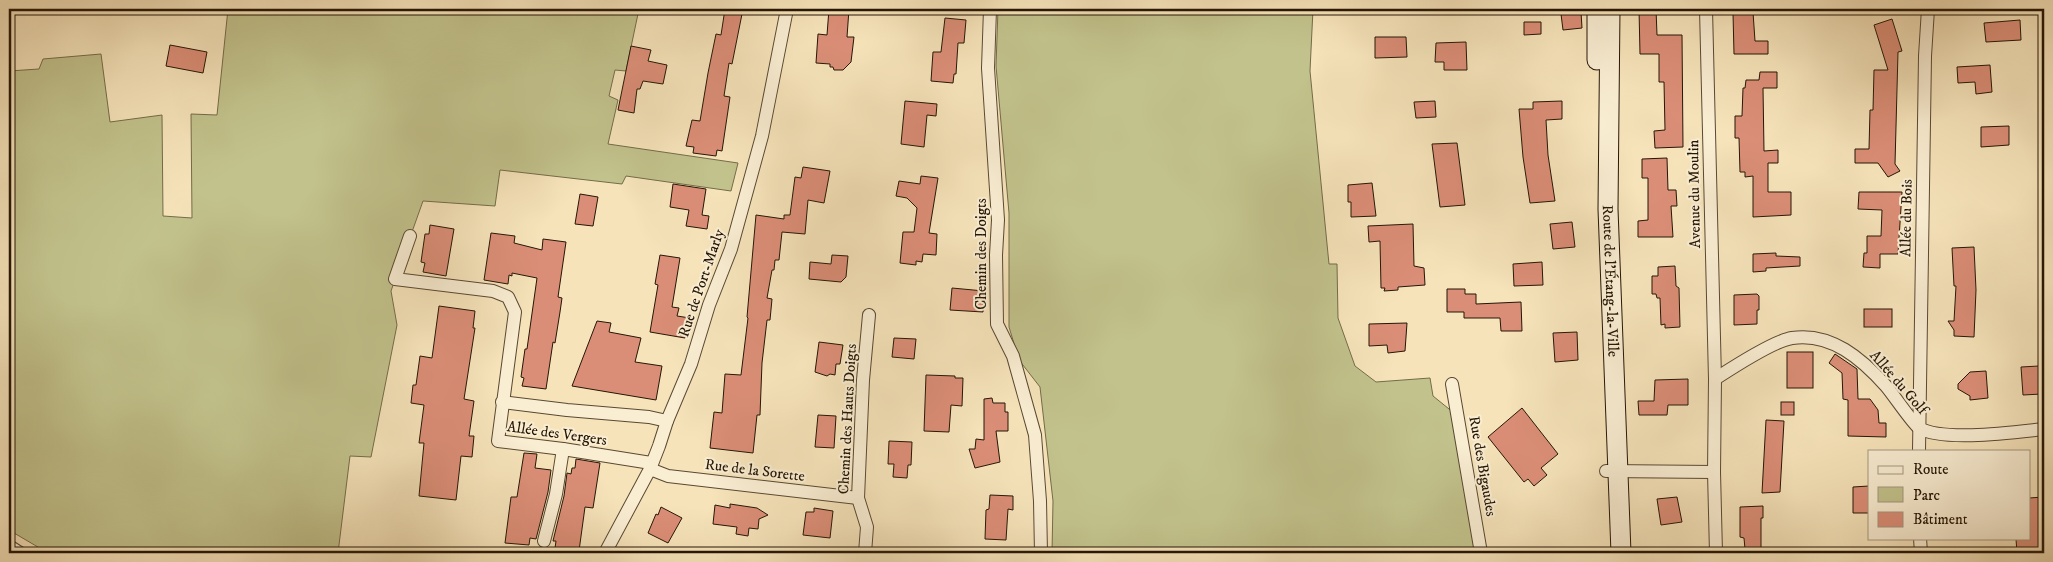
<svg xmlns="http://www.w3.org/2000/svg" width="2053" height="562" viewBox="0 0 2053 562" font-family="'IM FELL DW Pica',serif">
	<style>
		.green { fill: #c2c28c; stroke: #746c49 }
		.building { fill: #db8e77; stroke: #251606 }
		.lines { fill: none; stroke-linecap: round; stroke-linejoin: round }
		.street-casing { stroke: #594933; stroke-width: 14 }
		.secondary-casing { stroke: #251606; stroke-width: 21 }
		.street { stroke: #f9edd2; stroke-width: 12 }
		.secondary { stroke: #f9edd2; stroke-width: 19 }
		.labels { text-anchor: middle; stroke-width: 4; stroke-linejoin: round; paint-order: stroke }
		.street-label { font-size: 15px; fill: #251606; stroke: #f9edd2 }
	</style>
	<rect width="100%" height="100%" fill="#f6e3ba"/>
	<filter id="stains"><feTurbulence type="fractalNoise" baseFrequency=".004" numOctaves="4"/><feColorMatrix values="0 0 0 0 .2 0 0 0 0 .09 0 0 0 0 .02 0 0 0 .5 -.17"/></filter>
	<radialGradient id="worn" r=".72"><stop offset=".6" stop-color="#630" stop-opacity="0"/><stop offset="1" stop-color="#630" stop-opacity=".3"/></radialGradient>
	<!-- green -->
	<g class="green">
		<path d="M228,9H639L626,71L615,70L609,96L618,100L608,144L738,163L731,191L626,176L622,184L500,170L495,206L423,201L391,291L397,325L371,457L350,456L338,553H48L9,530V71L39,69L43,59L101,54L110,122L162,115L163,216L192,218L191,114L217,115Z"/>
		<path d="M998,9H1313L1310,71L1329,264H1337L1338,318L1355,366L1376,382L1430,378L1433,396L1454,413L1478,553H1052L1053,501L1040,387L1019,360L1009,327V213L996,66Z"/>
	</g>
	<!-- building -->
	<g class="building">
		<path d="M725,9H743L732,64L729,63L724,96L730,97L722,151L717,150L716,156L693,153L694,147L686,146L692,120L700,121L708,73L716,34L721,35Z"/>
		<path d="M829,9H849L847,37H854L851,62L843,70H834L833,67H830V64L816,63L818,34L827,35Z"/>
		<path d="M1639,9H1656L1657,35H1682L1683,147L1655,148L1654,131L1665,130L1664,82H1659V54H1640Z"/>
		<path d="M1581,12L1582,28L1563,30L1561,14Z"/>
		<path d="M1753,12L1755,41H1768V54H1734L1733,13Z"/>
		<path d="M945,18L966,20L964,43H958L956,74H954L953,83L931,81L933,52H941Z"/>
		<path d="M1892,19L1902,51L1898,52L1895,164L1900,171L1888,177L1878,163H1855V149H1869L1870,110H1873L1874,70H1888L1874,25Z"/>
		<path d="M2020,20L2021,40L1986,42L1984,23Z"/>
		<path d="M1524,22H1541V34L1524,35Z"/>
		<path d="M1375,37H1406L1407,57L1375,58Z"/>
		<path d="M1466,42L1467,70H1444V62H1435L1436,43Z"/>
		<path d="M170,45L207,52L203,73L166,66Z"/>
		<path d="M631,46L651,50L648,61L667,65L663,84L643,81L640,89H637L634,113L618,110Z"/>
		<path d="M1990,65L1992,92L1976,94L1975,82L1958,83L1957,67Z"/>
		<path d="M1760,72H1777V88H1763L1764,151L1778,150V163H1768V192H1791V215L1753,217V176L1745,177V172H1740L1739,138H1735V116H1742L1743,88H1745L1746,80H1759Z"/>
		<path d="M905,101L937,104L936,116L927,115L924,147L901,144Z"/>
		<path d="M1435,101L1436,117L1416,118L1414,102Z"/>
		<path d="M1562,101V119L1546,120L1548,155L1555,201L1530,203L1523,157L1519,109H1533V102Z"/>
		<path d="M2009,126V145L1981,147V127Z"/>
		<path d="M1457,143L1465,205L1440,207L1432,144Z"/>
		<path d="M1667,158L1668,190H1676L1677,206H1671L1673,237H1638V221L1648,220V178H1642V159Z"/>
		<path d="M803,167L830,171L824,203L808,200L805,234L782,232L779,260H775L774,270H772L767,298L772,299L770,320H767L762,363L760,415H757L753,453L710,448L714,412L722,413L725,374L741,375L748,318L747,317L756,215L784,219V215H790L795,177L801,178Z"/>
		<path d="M921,176L938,178L929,233L937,234L936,255L923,254L922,262L916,261V265L900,263L903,232H914L917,208L907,198L896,196L899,181L920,184Z"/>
		<path d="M1372,183L1376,216L1351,217V202H1348V185Z"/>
		<path d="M673,184L706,189L702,215L709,216L707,229L686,226L689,210L670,207Z"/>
		<path d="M1859,192H1902L1898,254H1880V268L1863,267L1864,253H1867V236H1881L1882,210L1858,209Z"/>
		<path d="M580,194L598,197L593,226L575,224Z"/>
		<path d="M1572,222L1575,247L1553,249L1550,224Z"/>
		<path d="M1413,224L1414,266L1424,268L1425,285L1398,287V290L1384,291L1385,288H1381L1380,241L1369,242L1368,226Z"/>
		<path d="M430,225L454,229L446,276L423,272L425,263L421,262L425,234H429Z"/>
		<path d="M491,233L515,236L514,243L542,250L543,239L566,242L558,297L562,298L560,312L555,343L553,342L546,389L522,386L524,378L521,377L525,349H527L537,278L512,273V276L509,275L508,284L484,280Z"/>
		<path d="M1974,247L1976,290L1974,337L1954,336V330L1948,321H1954L1956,286H1954L1952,248Z"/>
		<path d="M1776,253V256L1800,257V266L1766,268V271L1753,272V254Z"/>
		<path d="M660,255L680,258L672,307L679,308L677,316L690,318L685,338L650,332L658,285L655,284Z"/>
		<path d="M832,255L848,256L846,277L841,282L809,279L810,262L831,264Z"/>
		<path d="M1542,262L1543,285L1514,286L1513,264Z"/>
		<path d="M1675,266L1676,286L1679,288L1680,327L1665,328V324L1661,325L1660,298H1657L1656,294H1652V276H1658V267Z"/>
		<path d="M952,288L984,291L983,312L950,310Z"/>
		<path d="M1447,289H1465V294H1476V304L1521,302L1522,331H1501L1500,318H1464V312H1447Z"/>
		<path d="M1757,294L1759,296V310H1757V324L1734,325V295Z"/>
		<path d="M439,306L475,311L473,328H475L464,399L474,401L469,436H474L472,457L461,456L456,500L419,496L424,443H419L424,405L411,403L413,385H416L420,356L432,358Z"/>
		<rect x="1864" y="309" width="28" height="18"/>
		<path d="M597,321L611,323L609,332L641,338L635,362L662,366L656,400L572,386Z"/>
		<path d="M1407,323L1405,351L1388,353L1387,345L1369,346V324Z"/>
		<path d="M1577,332L1578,360L1555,362L1553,333Z"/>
		<path d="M894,338L916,339L914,359L892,357Z"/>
		<path d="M819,342L843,345L840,364H836L835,375L830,374L827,376L815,372Z"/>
		<rect x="1787" y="352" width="26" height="36"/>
		<path d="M1835,354L1857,369L1858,399H1870L1878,410L1879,423H1886V437L1848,436V400L1843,399L1842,373L1829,363Z"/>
		<path d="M2039,366L2042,394L2023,395L2021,367Z"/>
		<path d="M1986,371L1988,398L1970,400V396L1958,389V384L1970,372Z"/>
		<path d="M926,375L955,376V378H963L962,406L951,405L949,432L924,431Z"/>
		<path d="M1688,379V405H1668L1667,415H1639L1638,401H1654L1655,380Z"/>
		<path d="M992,398L993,403H1005V412H1008V431H996L1000,462L975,468L969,449H975L976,439L984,440V399Z"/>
		<rect x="1781" y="402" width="13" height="13"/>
		<path d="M1522,408L1558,454L1541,468L1547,475L1534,486L1528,479L1524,482L1488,437Z"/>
		<path d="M818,415L836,416L834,448L815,447Z"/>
		<path d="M1766,420L1784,421L1780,492L1762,493Z"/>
		<path d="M889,441L912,442L911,465H908L907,478L893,477L894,464H888Z"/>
		<path d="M524,453L537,454L535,468L551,470L548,492L536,539L530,538L529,545L505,543L511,497H517Z"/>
		<path d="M576,459L600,463L593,508L585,507L579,551L555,548L556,541H553L564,496L567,473L571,474L572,468H575Z"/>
		<path d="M1869,486V513H1853V487Z"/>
		<path d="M990,495L1013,496V510L1008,509L1006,540L985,539L986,510L989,509Z"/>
		<path d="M1677,497L1682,522L1661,525L1657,499Z"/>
		<path d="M2044,497V553H2017L2016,539L2029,538V498Z"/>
		<path d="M730,504L757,508L768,515L759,519L758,529L749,528L748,536L736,534L737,527L713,524L715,505L730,508Z"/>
		<path d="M1763,506V518H1761V549H1745L1744,538L1740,537V507Z"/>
		<path d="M661,507L682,518L668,543L648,533L656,514L658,515Z"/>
		<path d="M814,508L833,511L830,538L803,535L806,512H814Z"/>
	</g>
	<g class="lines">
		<!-- street casing -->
		<g class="street-casing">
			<g id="street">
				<path d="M990,9L988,68L998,220L996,255L997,324L1013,356L1035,435L1040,501L1041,553"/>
				<path d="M1706,9L1715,379L1714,472L1716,553"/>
				<path d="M410,236L395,279L493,291L508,297L515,312L498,441L563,449L651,463"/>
				<path d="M1715,379C1732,368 1773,341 1792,338C1831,332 1862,359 1886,386C1893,394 1913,424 1919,428C1944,442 2015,432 2044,429"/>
				<path d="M1452,384L1481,553"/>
				<path d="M502,402L567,410L649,417L667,421"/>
				<path d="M1919,451L1925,56L1928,9"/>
				<path d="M650,469L668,476L858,498"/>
				<path d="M1606,471L1714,472"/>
				<path d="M1920,538L1921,553"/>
				<path d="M544,541L556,494L563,449"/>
				<path d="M9,546L20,553"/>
				<path d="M605,553L650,469L659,446L667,421L691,364L709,305L731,249L762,136L787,9"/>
				<path d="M865,553L867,527L858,498L863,380L869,315"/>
			</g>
		</g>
		<!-- secondary casing -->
		<g class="secondary-casing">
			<g id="secondary">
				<path d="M1597,9V60"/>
				<path id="s1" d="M1610,9L1608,209L1621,553"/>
			</g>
		</g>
		<!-- street -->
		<use href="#street" class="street"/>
		<!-- secondary -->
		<use href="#secondary" class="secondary"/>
	</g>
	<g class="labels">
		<!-- street labels -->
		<g class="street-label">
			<text transform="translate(1694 194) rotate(-91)" y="5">Avenue du Moulin</text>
			<text transform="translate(1906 218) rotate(-89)" y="5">Allée du Bois</text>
			<text transform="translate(981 254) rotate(-90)" y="5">Chemin des Doigts</text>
			<text dy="5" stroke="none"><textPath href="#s1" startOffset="272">Route de l'Étang-la-Ville</textPath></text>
			<text transform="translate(701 283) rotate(-71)" y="5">Rue de Port-Marly</text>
			<text transform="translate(1899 382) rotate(49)" y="5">Allée du Golf</text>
			<text transform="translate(847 419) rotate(-87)" y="5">Chemin des Hauts Doigts</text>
			<text transform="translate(557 433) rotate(8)" y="5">Allée des Vergers</text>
			<text transform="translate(1483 466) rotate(80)" y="5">Rue des Bigaudes</text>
			<text transform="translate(755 470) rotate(7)" y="5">Rue de la Sorette</text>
		</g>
	</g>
	<!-- margin -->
	<rect width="2053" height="562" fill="none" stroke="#f6e3ba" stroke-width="30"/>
	<rect x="10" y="10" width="2033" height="542" fill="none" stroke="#251606" stroke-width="2.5"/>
	<rect x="15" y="15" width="2023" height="532" fill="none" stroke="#251606"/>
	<!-- legend -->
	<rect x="1868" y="450" width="162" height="90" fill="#f9edd2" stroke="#a49780"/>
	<rect x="1878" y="466" width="25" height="8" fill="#f9edd2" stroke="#a49780"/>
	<text x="1913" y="474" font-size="15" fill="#251606">Route</text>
	<rect x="1878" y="487" width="25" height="15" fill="#c2c28c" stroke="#a49780"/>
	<text x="1913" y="500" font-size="15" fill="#251606">Parc</text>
	<rect x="1878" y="512" width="25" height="15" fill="#db8e77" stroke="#a49780"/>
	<text x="1913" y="524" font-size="15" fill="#251606">Bâtiment</text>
	<rect width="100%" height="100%" filter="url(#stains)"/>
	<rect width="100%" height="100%" fill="url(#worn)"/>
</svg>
